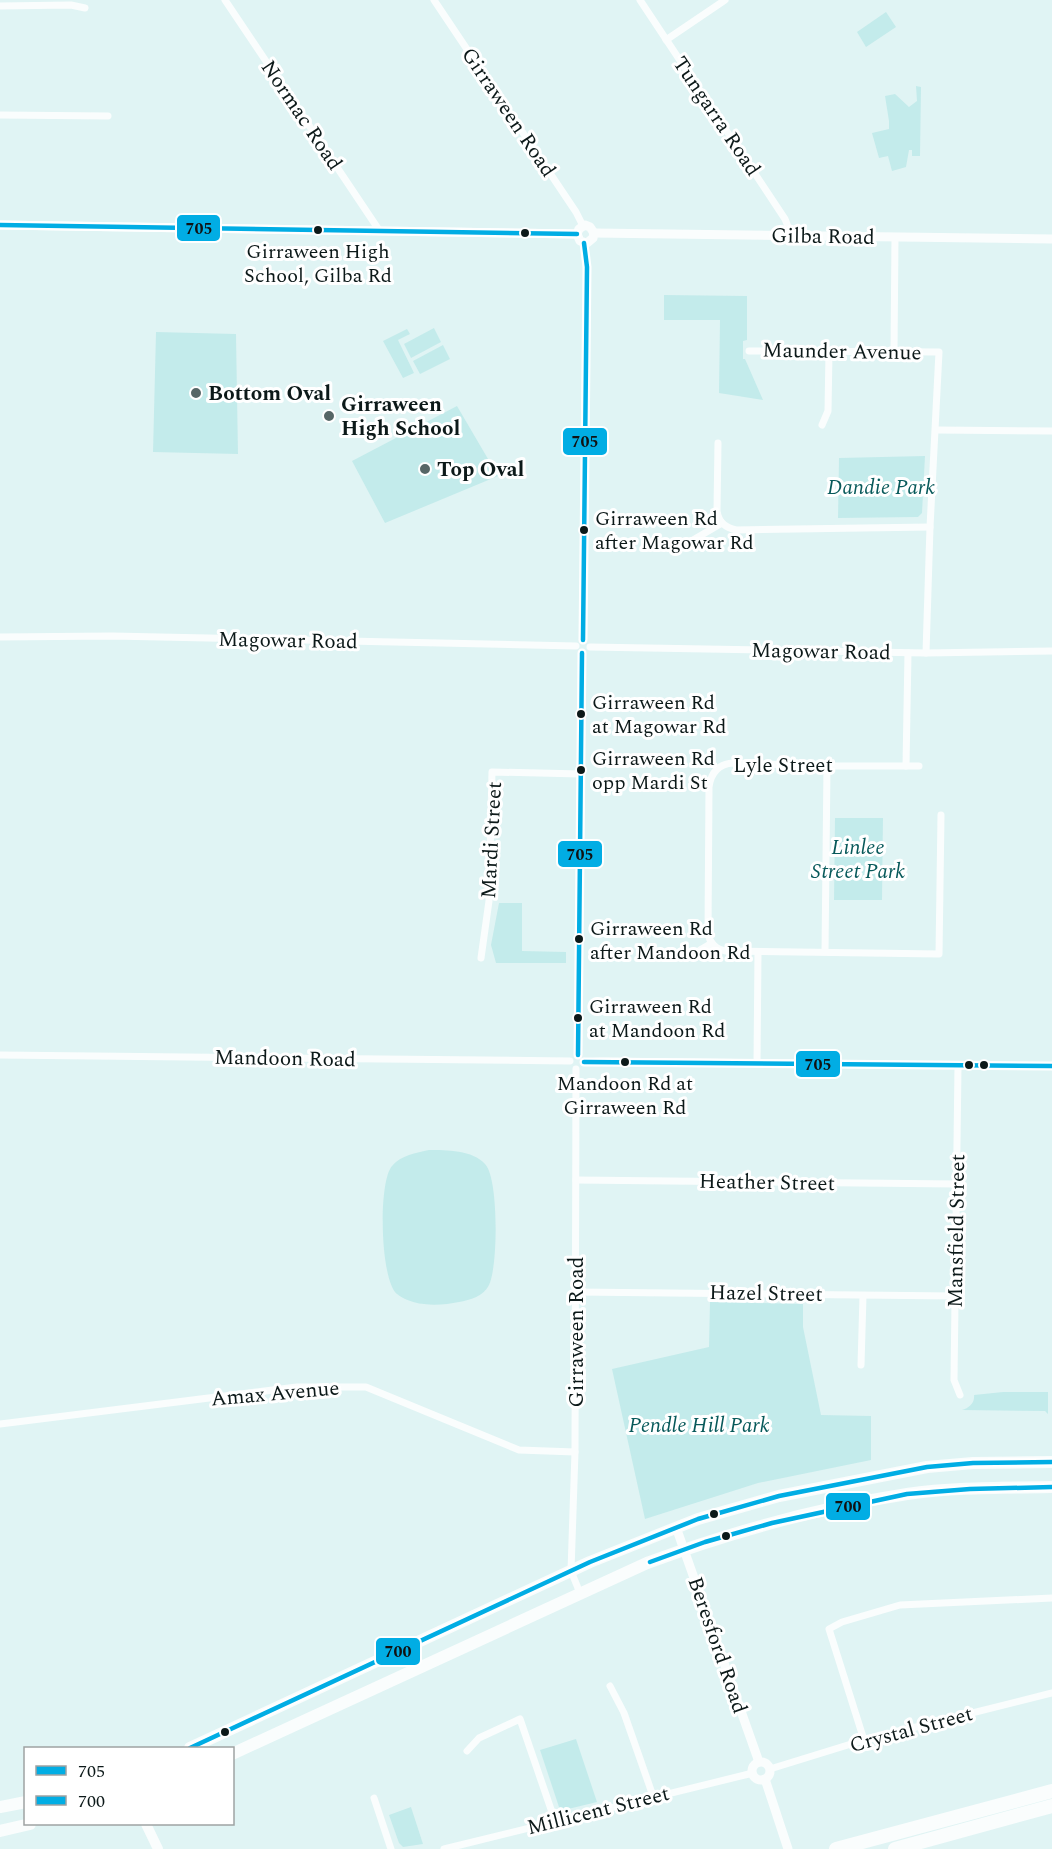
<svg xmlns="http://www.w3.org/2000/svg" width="1052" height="1849" viewBox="0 0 1052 1849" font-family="Spectral,serif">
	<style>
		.green { fill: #c3ebeb }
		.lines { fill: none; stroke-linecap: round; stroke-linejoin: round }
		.minor { stroke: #fafdfd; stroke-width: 7 }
		.tertiary { stroke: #fafdfd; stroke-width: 9 }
		.secondary { stroke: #fafdfd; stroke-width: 10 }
		.trunk { stroke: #fafdfd; stroke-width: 12 }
		.motorway { stroke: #fafdfd; stroke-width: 14 }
		.bus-1-casing { stroke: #fff; stroke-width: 9 }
		.bus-2-casing { stroke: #fff; stroke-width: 9 }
		.bus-1 { stroke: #01ade4; stroke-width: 4.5 }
		.bus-2 { stroke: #01ade4; stroke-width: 4.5 }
		.bus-dot { fill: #0c1919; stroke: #fff; stroke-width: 2 }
		.poi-dot { fill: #566666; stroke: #fff; stroke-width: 2 }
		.labels { text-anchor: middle; stroke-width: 6; stroke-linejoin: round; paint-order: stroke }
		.bus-label { font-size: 20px; fill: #0c1919; stroke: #fff; text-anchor: start }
		.street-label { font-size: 21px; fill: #0c1919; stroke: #fff }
		.poi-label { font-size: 21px; font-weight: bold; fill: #0c1919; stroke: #fff; text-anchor: start }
		.park-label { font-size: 21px; font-style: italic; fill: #07595a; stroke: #fff }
		.line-badge { stroke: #fff; stroke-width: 2 }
		.pale-badge-label { font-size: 16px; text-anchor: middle; font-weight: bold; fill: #111 }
	</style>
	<rect width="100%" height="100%" fill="#e0f4f4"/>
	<!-- green -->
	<g class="green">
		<path d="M886,12L896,27L866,47L857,32Z"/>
		<path d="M916,86L921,87L920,156H912V150H909L906,167L892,171L888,156L879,158L872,133L889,129V121L885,96L895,94L909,107L917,101Z"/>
		<path d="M664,295L747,296V340L743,341V359H745L763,400L719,393L720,320H664Z"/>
		<path d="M434,328L441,342L411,358L404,344Z"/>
		<path d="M407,329L410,334L398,340L414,373L403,378L383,341Z"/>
		<path d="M156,332L236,334L238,454L153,452Z"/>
		<path d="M443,345L450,359L420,374L413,361Z"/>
		<path d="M457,406L498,476L385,523L352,461Z"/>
		<path d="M925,456L922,513L918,517L838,518L839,458Z"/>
		<path d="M835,818H883L882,900H834Z"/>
		<path d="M499,903H522V951L566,952V963H496L491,945Z"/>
		<path d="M429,1150C446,1150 473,1150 485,1164C499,1178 498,1267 489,1285C484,1296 470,1300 459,1302C440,1306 413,1307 397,1294C380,1280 378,1182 392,1166C401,1155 416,1153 429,1150Z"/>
		<path d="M710,1302L803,1304V1327L821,1415L871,1416V1460L758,1483L645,1519L612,1369L709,1347Z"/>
		<path d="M1003,1392H1048V1414L1045,1411L962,1410C969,1408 975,1403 974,1395Z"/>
		<path d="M576,1739L597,1802L564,1810L559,1807L540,1750Z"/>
		<path d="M411,1807L423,1844L403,1847L399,1843L389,1815Z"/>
	</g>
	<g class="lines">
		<!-- minor -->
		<g class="minor">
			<path d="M225,0L379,230"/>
			<path d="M434,0L576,212L583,226"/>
			<path d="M640,0L785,219L789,229V235"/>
			<path d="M0,6L71,5L85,8"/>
			<path d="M666,40L725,0"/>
			<path d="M0,115L108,116"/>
			<path d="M749,351L939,352L930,527L926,653"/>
			<path d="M894,352L895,237"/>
			<path d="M822,425L828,411L829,352"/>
			<path d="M937,430L1052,431"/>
			<path d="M718,443L717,511C719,523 725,527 736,530L930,527"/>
			<path d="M693,540L722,523"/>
			<path d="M0,637L112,636L576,646"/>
			<path d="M583,640L587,267L584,243"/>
			<path d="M590,647L926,653L1052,651"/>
			<path d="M906,766L908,653"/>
			<path d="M919,766H827L733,763C719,764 711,772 709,787L708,932C709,942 715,949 726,951L939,954L941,815"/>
			<path d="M700,950L712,943"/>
			<path d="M825,952L827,766"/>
			<path d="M481,958L489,901L492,772L581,774"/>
			<path d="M0,1055L570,1061"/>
			<path d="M578,1055L582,653"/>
			<path d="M584,1062L601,1061L1052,1066"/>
			<path d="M757,1064L758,952"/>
			<path d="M958,1066L954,1380L960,1395"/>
			<path d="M576,1069L575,1452L571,1571L580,1593"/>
			<path d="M576,1180L957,1184"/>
			<path d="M576,1292L955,1296"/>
			<path d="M861,1365L863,1296"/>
			<path d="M0,1424L297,1387H366L519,1450L575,1452"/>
			<path d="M610,1686L624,1713L653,1796"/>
			<path d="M864,1740L829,1629L842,1622L900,1605L1052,1598"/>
			<path d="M467,1751L479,1738L520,1719L555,1821"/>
			<path d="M770,1769L864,1740L1052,1693"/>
			<path d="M374,1798L391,1849"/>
			<path d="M444,1849L753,1773"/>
		</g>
		<!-- tertiary -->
		<g class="tertiary">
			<path d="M0,225L577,234"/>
			<path d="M594,233L1052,239"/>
			<path d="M577,234L580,241L587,243L593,238L594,233"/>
			<path d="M577,234L579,229L585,225L590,227L594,233"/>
			<path d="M676,1527L759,1762"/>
			<circle cx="761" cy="1771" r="9"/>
			<path d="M765,1779L788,1849"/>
		</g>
		<!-- secondary -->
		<path class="secondary" d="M146,1824L158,1849"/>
		<!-- trunk -->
		<g class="trunk">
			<path d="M190,1748L590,1562L698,1519L779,1496L927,1467L973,1463L1052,1462"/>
			<path d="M232,1754L647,1563C731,1532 818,1508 907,1494C955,1487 1004,1488 1052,1487"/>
			<path d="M0,1807L26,1802"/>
			<path d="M0,1831L30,1824"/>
		</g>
		<!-- motorway -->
		<g class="motorway">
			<path d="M836,1849L1052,1791"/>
			<path d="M895,1849L1052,1806"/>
		</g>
		<!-- bus-1 casing -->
		<g class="bus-1-casing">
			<g id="bus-1">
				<path d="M0,225L577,234"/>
				<path d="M583,640L587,267L584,243"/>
				<path d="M578,1055L582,653"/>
				<path d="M584,1062L1052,1066"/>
			</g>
		</g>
		<!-- bus-2 casing -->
		<g class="bus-2-casing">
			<g id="bus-2">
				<path d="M650,1562L705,1542L772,1523L907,1494L970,1489L1052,1487"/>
				<path d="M190,1748L590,1562L698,1519L779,1496L927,1467L973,1463L1052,1462"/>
			</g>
		</g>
		<!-- bus-1 -->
		<use href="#bus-1" class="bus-1"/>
		<!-- bus-2 -->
		<use href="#bus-2" class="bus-2"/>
	</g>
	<!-- markers -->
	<g class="bus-dot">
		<circle cx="318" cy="230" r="5"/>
		<circle cx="525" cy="233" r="5"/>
		<circle cx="584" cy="530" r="5"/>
		<circle cx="581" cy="714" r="5"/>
		<circle cx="581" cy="770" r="5"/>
		<circle cx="579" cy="939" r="5"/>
		<circle cx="578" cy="1018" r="5"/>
		<circle cx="625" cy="1062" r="5"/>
		<circle cx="969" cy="1065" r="5"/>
		<circle cx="984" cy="1065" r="5"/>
		<circle cx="714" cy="1514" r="5"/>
		<circle cx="726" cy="1536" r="5"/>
		<circle cx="225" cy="1732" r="5"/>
	</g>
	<g class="poi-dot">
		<circle cx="196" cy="393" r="6"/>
		<circle cx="329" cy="416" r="6"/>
		<circle cx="425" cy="469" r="6"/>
	</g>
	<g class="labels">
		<!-- bus labels -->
		<g class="bus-label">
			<text x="318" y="258" text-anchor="middle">Girraween High<tspan x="318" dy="24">School, Gilba Rd</tspan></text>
			<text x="595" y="525">Girraween Rd<tspan x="595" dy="24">after Magowar Rd</tspan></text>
			<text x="592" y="709">Girraween Rd<tspan x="592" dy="24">at Magowar Rd</tspan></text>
			<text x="592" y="765">Girraween Rd<tspan x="592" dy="24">opp Mardi St</tspan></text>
			<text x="590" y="935">Girraween Rd<tspan x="590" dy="24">after Mandoon Rd</tspan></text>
			<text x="589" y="1013">Girraween Rd<tspan x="589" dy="24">at Mandoon Rd</tspan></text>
			<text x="625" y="1090" text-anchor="middle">Mandoon Rd at<tspan x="625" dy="24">Girraween Rd</tspan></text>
		</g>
		<!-- street labels -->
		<g class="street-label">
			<text transform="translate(509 112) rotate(56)" y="7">Girraween Road</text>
			<text transform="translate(302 115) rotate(56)" y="7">Normac Road</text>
			<text transform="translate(717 116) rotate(56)" y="7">Tungarra Road</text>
			<text transform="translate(823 236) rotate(1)" y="7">Gilba Road</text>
			<text transform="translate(842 351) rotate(1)" y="7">Maunder Avenue</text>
			<text transform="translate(288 640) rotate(1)" y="7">Magowar Road</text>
			<text transform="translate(821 651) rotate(1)" y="7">Magowar Road</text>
			<text x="783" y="772">Lyle Street</text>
			<text transform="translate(491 840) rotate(-87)" y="7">Mardi Street</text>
			<text transform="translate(285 1058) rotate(1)" y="7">Mandoon Road</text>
			<text transform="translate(767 1182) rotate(1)" y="7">Heather Street</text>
			<text transform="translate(956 1231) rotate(-89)" y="7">Mansfield Street</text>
			<text transform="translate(766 1293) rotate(1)" y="7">Hazel Street</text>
			<text transform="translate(576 1332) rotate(-90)" y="7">Girraween Road</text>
			<text transform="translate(275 1393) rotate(-5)" y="7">Amax Avenue</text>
			<text transform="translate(718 1645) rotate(71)" y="7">Beresford Road</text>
			<text transform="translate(911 1729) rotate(-15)" y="7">Crystal Street</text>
			<text transform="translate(598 1810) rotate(-14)" y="7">Millicent Street</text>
		</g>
		<!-- poi labels -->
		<g class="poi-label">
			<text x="208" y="400">Bottom Oval</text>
			<text x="341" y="411">Girraween<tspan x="341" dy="24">High School</tspan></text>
			<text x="437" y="476">Top Oval</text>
		</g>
		<!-- park labels -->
		<g class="park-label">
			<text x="881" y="494">Dandie Park</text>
			<text x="858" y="854">Linlee<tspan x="858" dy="24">Street Park</tspan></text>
			<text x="699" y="1432">Pendle Hill Park</text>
		</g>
	</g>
	<g class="line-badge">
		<rect x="176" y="214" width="45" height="28" rx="6" fill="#01ade4"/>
		<rect x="562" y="427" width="46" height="29" rx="6" fill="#01ade4"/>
		<rect x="557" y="840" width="46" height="28" rx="6" fill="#01ade4"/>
		<rect x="795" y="1050" width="46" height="28" rx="6" fill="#01ade4"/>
		<rect x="825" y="1492" width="46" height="29" rx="6" fill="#01ade4"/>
		<rect x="375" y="1637" width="46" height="29" rx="6" fill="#01ade4"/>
	</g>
	<g class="pale-badge-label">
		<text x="199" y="234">705</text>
		<text x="585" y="447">705</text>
		<text x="580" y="860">705</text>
		<text x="818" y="1070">705</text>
		<text x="848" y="1512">700</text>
		<text x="398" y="1657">700</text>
	</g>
	<!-- legend -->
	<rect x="24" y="1747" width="210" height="78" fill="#ffffff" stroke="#9ea3a3" stroke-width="1.5"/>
	<rect x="36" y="1766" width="30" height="9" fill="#01ade4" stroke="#9ea3a3" stroke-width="1.5"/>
	<text x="78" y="1777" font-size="18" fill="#0c1919">705</text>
	<rect x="36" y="1796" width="30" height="9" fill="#01ade4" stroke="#9ea3a3" stroke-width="1.5"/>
	<text x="78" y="1807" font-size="18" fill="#0c1919">700</text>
</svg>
